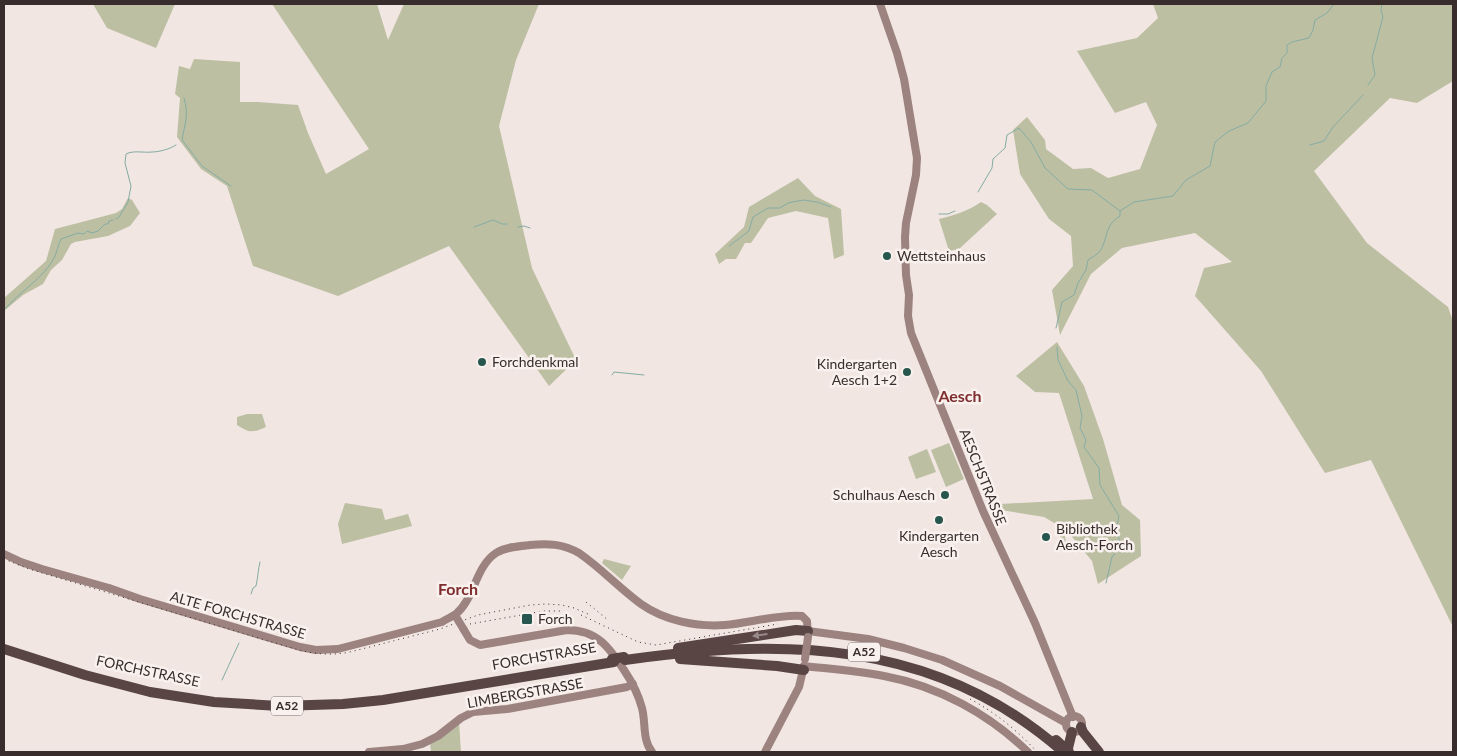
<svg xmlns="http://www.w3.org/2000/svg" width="1457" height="756" viewBox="0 0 1457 756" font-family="Lato,sans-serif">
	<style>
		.green { fill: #bdbfa3 }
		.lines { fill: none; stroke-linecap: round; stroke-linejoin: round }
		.stream { stroke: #84aca3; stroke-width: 1 }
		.secondary { stroke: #9c8380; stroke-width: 8 }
		.highway { stroke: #584544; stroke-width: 10 }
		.rail { stroke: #382d2c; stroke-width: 1; stroke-dasharray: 1 4; stroke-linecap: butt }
		.secondary-bridge { stroke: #9c8380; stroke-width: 8 }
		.highway-bridge { stroke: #584544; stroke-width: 10 }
		.oneway { fill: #988a88 }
		.poi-dot { fill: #26564d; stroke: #f9f1ee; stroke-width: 2 }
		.labels { text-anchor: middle; stroke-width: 5; stroke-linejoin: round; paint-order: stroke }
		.shield { fill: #f9f1ee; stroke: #726866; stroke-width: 1 }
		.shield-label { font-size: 12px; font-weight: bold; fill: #382d2c }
		.poi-label { font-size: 14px; fill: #382d2c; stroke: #f9f1ee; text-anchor: start }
		.street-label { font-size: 14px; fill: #382d2c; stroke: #f9f1ee }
		.quarter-label { font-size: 16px; font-weight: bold; fill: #7f2d2f; stroke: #f9f1ee }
	</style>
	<rect width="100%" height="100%" fill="#f1e6e2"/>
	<!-- green -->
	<g class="green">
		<path d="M93,4H175L156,48L107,28Z"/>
		<path d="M272,4H377L388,40L404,4H539L516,60L499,126L532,268L576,360L549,386L449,246L338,296L253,266L227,186L201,169L177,137L180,98L175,94L179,66L190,69L194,59L240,62V102H258L298,105L308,133L326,174L369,149Z"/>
		<path d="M1153,4H1453V81L1417,103L1390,98L1314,171L1367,243L1448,307L1453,321V627L1371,460L1325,473L1261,371L1195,296L1204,268L1232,262L1195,233L1122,248L1091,274L1060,335L1052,290L1073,266L1071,236L1049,219L1020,174L1013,130L1027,117L1045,140L1046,149L1073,169L1091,168L1108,178L1140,169L1157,125L1146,102L1115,113L1077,51L1137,38L1158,18Z"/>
		<path d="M798,178L815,196L841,209L844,255L834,259L828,218L796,211L768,218L751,243H745L736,259H726L719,264L715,254L744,227L749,207Z"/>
		<path d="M128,198L132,200L140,213L130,226L108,236L75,242L71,244L62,260L51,270L43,284L23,295L4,311V298L46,261L55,229L116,213L122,209Z"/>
		<path d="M981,202L987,205L997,214L959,249L949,251L939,219C955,215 968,211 981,202Z"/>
		<path d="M1057,342L1084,386L1103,439L1122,505L1140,520L1141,556L1098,584L1092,561L1068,532L1064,530L1066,543L1063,545L1058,532L1063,528L1044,517L1001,510L1000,504L1093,499L1059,393L1035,392L1016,376Z"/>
		<path d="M247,414H262L266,427C253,433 249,433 237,425V417Z"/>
		<path d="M949,443L964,479L946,487L931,450Z"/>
		<path d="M927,449L936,472L916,479L908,457Z"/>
		<path d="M345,503L382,509L385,520L408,514L412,526L342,544L338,524Z"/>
		<path d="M604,559L631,566L622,580L602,563Z"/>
		<path d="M459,722L461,752H431L430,743Z"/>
	</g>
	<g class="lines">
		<!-- stream -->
		<g class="stream">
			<path d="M1368,85L1375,75L1372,58L1383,17L1381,10L1382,4"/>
			<path d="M184,98C189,115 185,123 182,140L202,166L231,186"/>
			<path d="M1310,145L1324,141L1333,127L1363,95"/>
			<path d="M978,192L992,168L993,159L1005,148L1007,135L1019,128L1031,142L1045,168L1068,189L1092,190L1120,211"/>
			<path d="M939,214H948L955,211"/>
			<path d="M116,219L119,217L128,202L131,186L125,163L126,154C134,150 143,153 152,152C159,152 170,149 176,145"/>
			<path d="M474,227L493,220L502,224H507"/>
			<path d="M518,227L524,226L530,228"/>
			<path d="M729,246L749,231L753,217L768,208H780L788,203L803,200L817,202L831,207"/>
			<path d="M4,310C18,293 45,277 54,258C57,252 58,245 61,239L78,233L84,234L87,231L92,233L98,231L105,224H108L109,221L113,220"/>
			<path d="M1056,328L1062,302L1074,295L1078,283L1086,270L1088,260C1093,257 1098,254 1101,250C1108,236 1105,225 1120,216V211L1134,202L1173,196L1186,180L1210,166L1215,142L1229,131L1248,123L1266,101V86L1272,72L1280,67L1282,58L1287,53V45L1292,42L1309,38L1313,30L1315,20L1327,13L1334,4"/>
			<path d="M1057,347L1058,360L1068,381L1076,390L1082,416L1080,428L1086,440L1084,447L1099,468L1100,485L1119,516L1117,526L1120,546L1112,557L1106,583"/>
			<path d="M612,375L614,372L644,375"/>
			<path d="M251,594L253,588L256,586C258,577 258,570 260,562"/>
			<path d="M222,680L239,643"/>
		</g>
		<!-- secondary -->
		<g class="secondary">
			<path d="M880,4L897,53L904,79L917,158L916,175L906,223L905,237L906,275L909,295L908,316L911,333L983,511L1035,623L1073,717"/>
			<path d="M4,554L21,562L42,569L109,588L140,599L300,647L316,650L338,649L442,622C446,619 452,617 456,614C475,598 475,567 496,553C505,547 519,546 530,545C548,543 563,544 579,553C601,568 619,588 641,604C665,621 697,627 725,625C749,623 779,614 802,616L807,621L808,635"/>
			<path d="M464,630L470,640L480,645L567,630C597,630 609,647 624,670C632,682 638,693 642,708C646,723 642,739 652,752"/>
			<path d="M808,631L868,639L904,648L942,660L1000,686L1066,723"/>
			<path d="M804,666C831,669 858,671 884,676C938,686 989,714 1028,752"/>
			<circle cx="1074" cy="724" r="8"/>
			<path d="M369,752L403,749L422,744L438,736L461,718L473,712L507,709L627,687L633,684"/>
			<path d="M765,752L799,687L804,666"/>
		</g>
		<!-- highway -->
		<g class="highway">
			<path d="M678,648L796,630L808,631"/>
			<path d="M4,649L85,675L150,692L214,702L279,706L343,704L383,700L614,662"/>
			<path d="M680,659L777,666L804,670"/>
			<path d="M625,660C782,637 935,640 1061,750"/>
			<path d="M1081,727L1083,732L1099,752"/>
			<path d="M1067,752L1072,732"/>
		</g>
		<!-- rail -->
		<g class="rail">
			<path d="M4,559L29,569L292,648C312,654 330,656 350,652L440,629L478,615L530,605L546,604L562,605L574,608L588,614"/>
			<path d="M586,602L608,620"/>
			<path d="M581,615L638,642L656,645L778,624"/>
			<path d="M470,624L544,611H562"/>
			<path d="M970,699C996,713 1018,731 1037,752"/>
		</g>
		<!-- secondary-bridge -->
		<g class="secondary-bridge">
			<path d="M455,615L464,630"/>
			<path d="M805,659L808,637"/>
		</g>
		<!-- highway-bridge -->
		<g class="highway-bridge">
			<path d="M612,659L624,657"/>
			<path d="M1056,740L1069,752"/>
		</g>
	</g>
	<!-- one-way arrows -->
	<defs><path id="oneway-solid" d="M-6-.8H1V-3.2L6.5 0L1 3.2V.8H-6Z" transform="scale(1.25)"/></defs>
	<use class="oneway" href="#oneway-solid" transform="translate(760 635) rotate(172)"/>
	<!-- markers -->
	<g class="poi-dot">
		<circle cx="887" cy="256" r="5"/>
		<circle cx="482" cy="362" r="5"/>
		<circle cx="907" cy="372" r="5"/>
		<circle cx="945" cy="495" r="5"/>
		<circle cx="939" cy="520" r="5"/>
		<circle cx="1046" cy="537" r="5"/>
		<rect x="521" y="613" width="12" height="12" rx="2.5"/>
	</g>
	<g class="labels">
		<!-- shield labels -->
		<g class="shield">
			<rect x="848" y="642.5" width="32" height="19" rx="4"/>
			<rect x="271" y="696.5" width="32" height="19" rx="4"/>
		</g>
		<g class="shield-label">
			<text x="864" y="656">A52</text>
			<text x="287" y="710">A52</text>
		</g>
		<!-- poi labels -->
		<g class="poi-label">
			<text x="897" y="261">Wettsteinhaus</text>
			<text x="492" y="367">Forchdenkmal</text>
			<text x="897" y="369" text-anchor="end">Kindergarten<tspan x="897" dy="16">Aesch 1+2</tspan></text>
			<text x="935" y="500" text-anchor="end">Schulhaus Aesch</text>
			<text x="1056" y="534">Bibliothek<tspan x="1056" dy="16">Aesch-Forch</tspan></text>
			<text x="939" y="541" text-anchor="middle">Kindergarten<tspan x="939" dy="16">Aesch</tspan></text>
			<text x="538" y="624">Forch</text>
		</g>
		<!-- street labels -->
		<g class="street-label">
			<text transform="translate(983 477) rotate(68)" y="5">AESCHSTRASSE</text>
			<text transform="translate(238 615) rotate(16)" y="5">ALTE FORCHSTRASSE</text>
			<text transform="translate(544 656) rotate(-10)" y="5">FORCHSTRASSE</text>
			<text transform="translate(148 671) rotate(12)" y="5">FORCHSTRASSE</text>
			<text transform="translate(525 693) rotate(-10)" y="5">LIMBERGSTRASSE</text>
		</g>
		<!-- quarter labels -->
		<g class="quarter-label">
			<text x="960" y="402">Aesch</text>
			<text x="458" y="595">Forch</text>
		</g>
	</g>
	<!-- border -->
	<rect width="1457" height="756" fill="none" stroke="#382d2c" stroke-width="10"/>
</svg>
